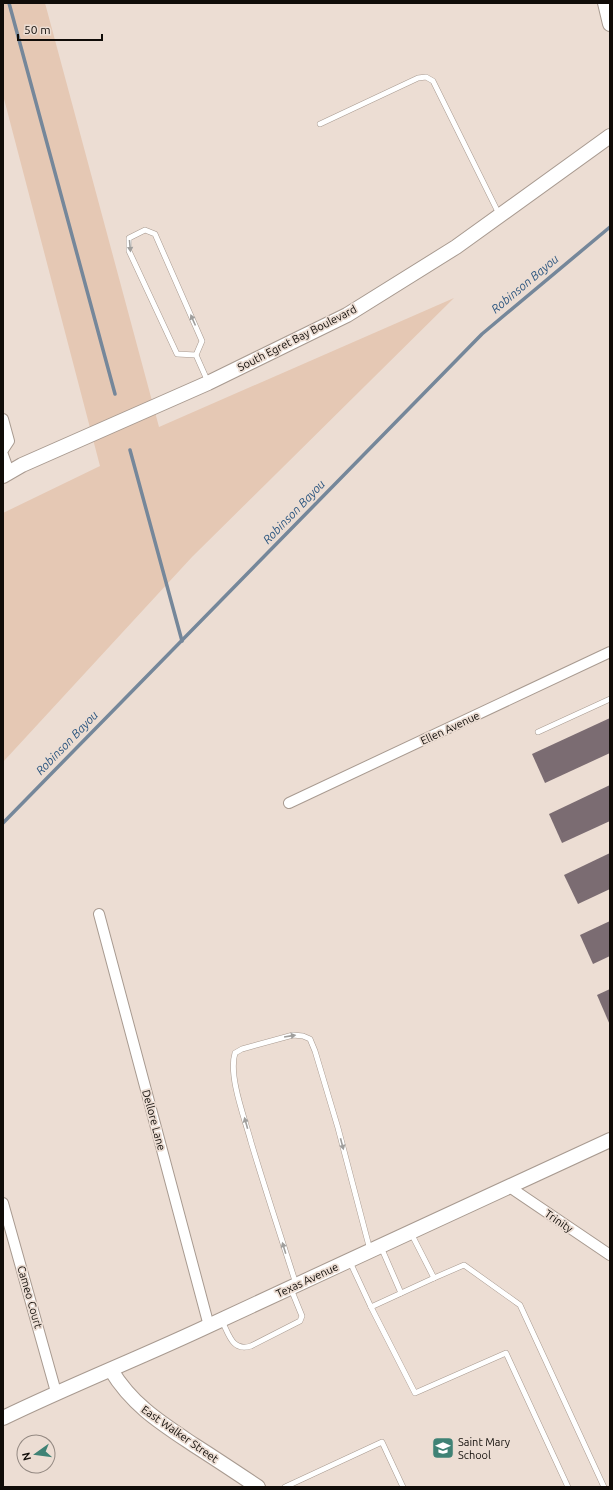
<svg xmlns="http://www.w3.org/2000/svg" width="613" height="1490" viewBox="0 0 613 1490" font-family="Ubuntu,sans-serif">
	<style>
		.green { fill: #e5c8b4 }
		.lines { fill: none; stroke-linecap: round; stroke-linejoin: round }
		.stream { stroke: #75879a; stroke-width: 3.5 }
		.building { fill: #7b6c72 }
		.lane-casing { stroke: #a89a90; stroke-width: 6 }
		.street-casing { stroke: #a89a90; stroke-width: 12 }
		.secondary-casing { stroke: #a89a90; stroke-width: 16 }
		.lane { stroke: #fff; stroke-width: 5 }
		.street { stroke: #fff; stroke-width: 10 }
		.secondary { stroke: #fff; stroke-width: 14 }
		.oneway { fill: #9f9e9c }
		.labels { text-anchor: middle; stroke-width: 3.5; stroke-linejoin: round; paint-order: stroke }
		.street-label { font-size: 11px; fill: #100c08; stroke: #ecddd3 }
		.poi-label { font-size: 11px; fill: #100c08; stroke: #ecddd3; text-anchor: start }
		.water-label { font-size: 12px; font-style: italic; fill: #2f5881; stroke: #ecddd3 }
	</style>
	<rect width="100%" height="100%" fill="#ecddd3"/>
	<!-- green -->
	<path class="green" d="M3,3H45L159,427L454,298L192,557L3,762V513L100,466L3,95Z"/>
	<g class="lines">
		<!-- stream -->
		<g class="stream">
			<path d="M9,3L115,394"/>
			<path d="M130,450L182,641"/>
			<path d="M3,823L482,334L610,227"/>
		</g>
	</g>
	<!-- building -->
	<g class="building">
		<path d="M610,718V753L545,783L532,754Z"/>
		<path d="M610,785V821L562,843L549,814Z"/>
		<path d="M610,853V889L578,904L564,875Z"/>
		<path d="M610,921V956L593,964L580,935Z"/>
		<path d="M610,989V1025L597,995Z"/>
	</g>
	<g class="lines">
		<!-- lane casing -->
		<g class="lane-casing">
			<g id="lane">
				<path d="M320,124L418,78L426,77L433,81L499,214"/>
				<path d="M196,355L177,354L129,251V238L145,230L155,234L202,341L196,355L208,382"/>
				<path d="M538,732L610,699"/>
				<path d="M411,1233L434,1278L464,1265L520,1305L604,1487"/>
				<path d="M381,1247L401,1293"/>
				<path d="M350,1262L371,1307L434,1278"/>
				<path d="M296,1284C281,1237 265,1189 251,1142C245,1119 228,1076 235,1053L242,1049L293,1035L303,1036L310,1039L315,1051L338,1128L370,1250"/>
				<path d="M371,1307L415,1393L506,1353L568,1487"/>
				<path d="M222,1321C229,1334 232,1352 251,1346L300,1321L302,1316L291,1289"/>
				<path d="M285,1487L382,1442L403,1487"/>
			</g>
		</g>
		<!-- street casing -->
		<g class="street-casing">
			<g id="street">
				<path d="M3,419L9,441L3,450"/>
				<path d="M3,455L9,472"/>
				<path d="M289,803L610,652"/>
				<path d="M99,914L209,1326"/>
				<path d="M508,1186L610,1255"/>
				<path d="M3,1203L56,1392"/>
			</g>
		</g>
		<!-- secondary casing -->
		<g class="secondary-casing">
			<g id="secondary">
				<path d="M605,3L610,24"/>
				<path d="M3,476L22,465L208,383L347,315L456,247L610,136"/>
				<path d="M111,1370C132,1405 161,1423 194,1445C216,1459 237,1473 258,1487"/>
				<path d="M3,1418C71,1385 140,1358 208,1326C342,1264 476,1201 610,1140"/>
			</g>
		</g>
		<!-- lane -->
		<use href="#lane" class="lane"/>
		<!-- street -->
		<use href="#street" class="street"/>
		<!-- secondary -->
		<use href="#secondary" class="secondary"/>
	</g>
	<!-- one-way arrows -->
	<defs><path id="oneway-solid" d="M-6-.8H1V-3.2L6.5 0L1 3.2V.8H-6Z"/></defs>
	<g class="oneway">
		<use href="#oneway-solid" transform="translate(130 246) rotate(85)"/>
		<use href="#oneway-solid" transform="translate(193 320) rotate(-114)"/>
		<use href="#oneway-solid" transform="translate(290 1036) rotate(-9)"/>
		<use href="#oneway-solid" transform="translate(246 1123) rotate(-106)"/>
		<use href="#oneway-solid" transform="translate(342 1144) rotate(75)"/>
		<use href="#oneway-solid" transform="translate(284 1248) rotate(-107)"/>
	</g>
	<!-- icons -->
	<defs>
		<g id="school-square" transform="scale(1.15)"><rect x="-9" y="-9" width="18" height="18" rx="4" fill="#3f8275" stroke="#ecddd3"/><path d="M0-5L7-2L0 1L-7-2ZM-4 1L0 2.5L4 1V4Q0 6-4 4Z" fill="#fff"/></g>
	</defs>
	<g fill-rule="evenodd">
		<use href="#school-square" x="443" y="1448"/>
	</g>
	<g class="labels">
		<!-- street labels -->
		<g class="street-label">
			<text transform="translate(297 338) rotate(-27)" y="4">South Egret Bay Boulevard</text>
			<text transform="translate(450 728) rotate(-25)" y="4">Ellen Avenue</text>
			<text transform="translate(154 1120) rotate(75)" y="4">Dellore Lane</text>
			<text transform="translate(559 1221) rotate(34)" y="4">Trinity</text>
			<text transform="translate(307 1280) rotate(-25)" y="4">Texas Avenue</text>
			<text transform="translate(30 1297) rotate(74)" y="4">Cameo Court</text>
			<text transform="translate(180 1434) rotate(35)" y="4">East Walker Street</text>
		</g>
		<!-- poi labels -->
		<g class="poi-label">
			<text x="458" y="1446">Saint Mary<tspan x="458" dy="13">School</tspan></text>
		</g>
		<!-- water labels -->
		<g class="water-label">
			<text transform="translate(525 284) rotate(-40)" y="4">Robinson Bayou</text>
			<text transform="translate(294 512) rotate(-46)" y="4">Robinson Bayou</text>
			<text transform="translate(67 743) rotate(-46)" y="4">Robinson Bayou</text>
		</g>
	</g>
	<!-- border -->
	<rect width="613" height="1490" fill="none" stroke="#100c08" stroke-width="8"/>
	<!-- north arrow -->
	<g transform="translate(36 1454) rotate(256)"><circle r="19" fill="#ecddd3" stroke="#948982"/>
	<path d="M0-3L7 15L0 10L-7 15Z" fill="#3f8275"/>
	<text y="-6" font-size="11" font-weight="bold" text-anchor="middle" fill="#100c08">N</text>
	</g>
	<!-- scale -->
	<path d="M18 34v6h84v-6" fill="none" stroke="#100c08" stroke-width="2"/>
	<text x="24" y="34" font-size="12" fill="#100c08" stroke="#ecddd3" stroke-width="3" paint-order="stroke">50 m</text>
</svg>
